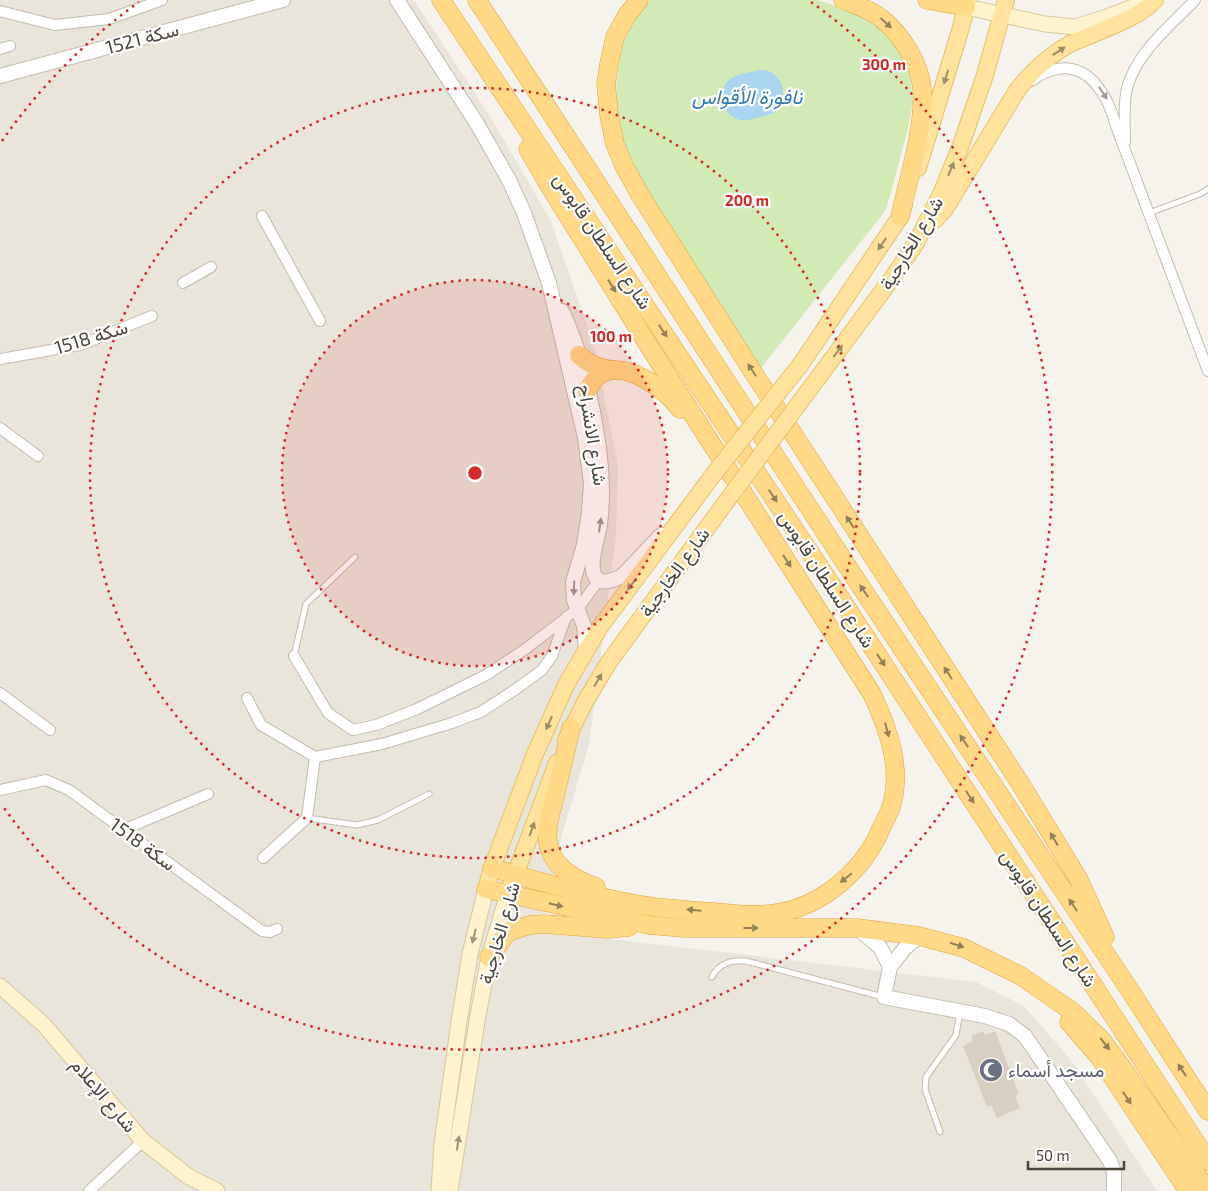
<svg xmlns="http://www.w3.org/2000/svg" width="1208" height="1191" viewBox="0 0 1208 1191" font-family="'Exo 2',Vazirmatn,sans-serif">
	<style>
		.residential { fill: #eae5da }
		.green { fill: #d2eab5 }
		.water { fill: #a9d4f2 }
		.building { fill: #d8cfc1 }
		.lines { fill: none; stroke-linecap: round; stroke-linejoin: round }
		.service-casing { stroke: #c2bbae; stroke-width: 7 }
		.minor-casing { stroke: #c2bbae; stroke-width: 12 }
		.tertiary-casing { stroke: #c2bbae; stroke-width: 16 }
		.secondary-casing { stroke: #d6c79b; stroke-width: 17 }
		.primary-casing { stroke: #e6c16a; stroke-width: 18 }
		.trunk-casing { stroke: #e0a43c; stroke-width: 19 }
		.service { stroke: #fff; stroke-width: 5 }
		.minor { stroke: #fff; stroke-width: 10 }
		.tertiary { stroke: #fff; stroke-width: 14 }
		.secondary { stroke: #fff3cd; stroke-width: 15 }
		.primary { stroke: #ffe39c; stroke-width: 16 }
		.trunk { stroke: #ffd985; stroke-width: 18 }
		.primary-bridge-casing { stroke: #e6c16a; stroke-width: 18; stroke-linecap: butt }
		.primary-bridge { stroke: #ffe39c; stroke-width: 16 }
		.oneway { fill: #938057 }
		.oneway2 { fill: #9c8c66 }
		.oneway3 { fill: #9c9892 }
		.oneway4 { fill: #9c937c }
		.ring { fill: none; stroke: #d62828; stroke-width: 2.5; stroke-dasharray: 2.5 5 }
		.labels { text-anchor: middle; stroke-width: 4.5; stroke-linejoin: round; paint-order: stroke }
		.street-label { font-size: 19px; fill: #4b4439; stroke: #fff }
		.worship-label { font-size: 19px; fill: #5b616d; stroke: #fff; text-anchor: start }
		.water-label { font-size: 20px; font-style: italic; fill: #2e7ab2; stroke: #fff }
		.centre { fill: #d62828; stroke: #fff; stroke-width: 2.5 }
		.ring-label { font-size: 15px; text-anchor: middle; font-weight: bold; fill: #d62828; stroke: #fff; stroke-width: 4.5; stroke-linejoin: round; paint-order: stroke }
	</style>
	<rect width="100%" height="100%" fill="#f6f3ec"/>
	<!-- residential -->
	<path class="residential" d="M0,0H414L491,118L550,219L593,342L618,464L616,536L589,745L562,834L542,931L976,982L1024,1006L1071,1060L1157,1191H0Z"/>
	<!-- green -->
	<path class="green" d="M649,0H817L859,13L874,23L888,37L901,54L909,70L913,102L908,129L886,210L761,368C737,331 713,293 689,256C653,200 607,142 618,72C620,55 622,43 630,28C636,19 641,7 649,0Z"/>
	<!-- water -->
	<path class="water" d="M761,70C781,69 790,96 777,110C771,116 756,118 748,120C724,124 712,89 732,78C740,73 752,72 761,70Z"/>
	<!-- building -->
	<path class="building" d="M983,1031L985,1035L995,1031L1019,1094L1015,1096L1020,1108L997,1118L991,1105L987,1107L963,1046L973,1041L971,1036Z"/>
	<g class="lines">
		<!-- service casing -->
		<g class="service-casing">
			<g id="service">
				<path d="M1149,213L1200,194L1208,189"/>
				<path d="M294,656L306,604L355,557"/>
				<path d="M307,818L357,825L378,820L429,794"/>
				<path d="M712,977C719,963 731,960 746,961L883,997"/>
				<path d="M940,1132L925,1089L926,1077L956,1035L960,1012"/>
			</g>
		</g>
		<!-- minor casing -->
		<g class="minor-casing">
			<g id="minor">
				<path d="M0,11L55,25L109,19L162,0"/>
				<path d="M0,49L10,46"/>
				<path d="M1033,80C1040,74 1048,71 1057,69C1091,63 1109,99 1116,126L1208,371"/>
				<path d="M1125,142C1125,124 1123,105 1127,88C1137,52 1170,26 1195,0"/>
				<path d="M262,216L320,321"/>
				<path d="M183,283L211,267"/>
				<path d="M0,359L80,345L152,316"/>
				<path d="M0,428L38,456"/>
				<path d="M294,656L328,713L353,730L376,725L417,709L486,675L524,650L566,618"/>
				<path d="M0,693L50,730"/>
				<path d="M247,698L261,725L315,757L382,744L452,723L481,712L519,687L542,670L552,656L566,617L577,610L599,580"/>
				<path d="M0,790L46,780L69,790L262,931L270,932L277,929"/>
				<path d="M123,830L208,794"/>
				<path d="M263,858L307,818L315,757"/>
				<path d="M89,1191L143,1141"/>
			</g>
		</g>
		<!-- tertiary casing -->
		<g class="tertiary-casing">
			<g id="tertiary">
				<path d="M397,0L476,122L509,180L524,213L549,283L585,438L591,483L589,512L584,545L573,582L574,600L584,626L586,650"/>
				<path d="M0,76L283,0"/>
				<path d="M562,311C585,358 602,441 602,494C602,504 601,515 600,525C598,537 589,562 594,574C598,587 615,580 623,575L661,535"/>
				<path d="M857,928L880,947L890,967"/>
				<path d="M919,936L905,948L890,967L884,997L985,1016L1009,1024L1025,1036L1110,1161L1114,1172V1191"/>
			</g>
		</g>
		<!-- secondary casing -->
		<g class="secondary-casing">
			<g id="secondary">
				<path d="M966,7L1045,24L1075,27L1107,17L1138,5L1145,0"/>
				<path d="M0,986L44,1025L143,1141L189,1177L217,1191"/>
				<path d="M439,1191L442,1144L459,1022L470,954L486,889"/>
				<path d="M450,1191L477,1021L489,957L508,894"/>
			</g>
		</g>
		<!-- primary casing -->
		<g class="primary-casing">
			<g id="primary">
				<path d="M918,168L960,31L968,0"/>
				<path d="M935,220L945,209L1018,89C1033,71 1049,55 1070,44C1093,33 1139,19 1155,0"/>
				<path d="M801,364L900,217L904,205"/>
				<path d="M809,390L893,277L916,243L941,194L960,148L985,75L1006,0"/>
				<path d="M566,740L585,702L609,662L723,506"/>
				<path d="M486,889L492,868L535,754L566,685L600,627L713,475"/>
				<path d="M508,894L557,763"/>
			</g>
		</g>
		<!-- trunk casing -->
		<g class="trunk-casing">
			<g id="trunk">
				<path d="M441,0L837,593L1208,1161"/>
				<path d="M477,0L857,581L1131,992L1208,1111"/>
				<path d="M639,0L627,15L615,37L609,64L606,84L609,115L615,144L624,166L642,198L753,372L1020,783L1078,878L1105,937"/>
				<path d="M843,0C856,5 869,9 881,18C901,34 920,63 922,89C925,127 908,180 900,217"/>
				<path d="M927,0L966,7"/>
				<path d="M579,355C590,365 599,368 614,370"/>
				<path d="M587,391C591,383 595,377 603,373C628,361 666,390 680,409"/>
				<path d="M571,728C566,750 561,771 556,792C553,807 545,826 548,842C552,867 574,879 596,887"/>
				<path d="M492,868C545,883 599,899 654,907C674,909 694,911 714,912C737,914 760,917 782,912C824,904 863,870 880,831C884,823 888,815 891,807C903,769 888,728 872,694L654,354L550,187L528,149"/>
				<path d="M486,889L649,925L685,928H857L919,936L964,948L1021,976L1073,1012L1100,1038L1121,1066L1208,1191"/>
				<path d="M489,957L508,932L530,925L545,924L608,929L629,927"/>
				<path d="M1069,1022L1100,1058L1188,1191"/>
			</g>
		</g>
		<!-- service -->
		<use href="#service" class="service"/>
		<!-- minor -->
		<use href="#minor" class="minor"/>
		<!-- tertiary -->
		<use href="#tertiary" class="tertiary"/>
		<!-- secondary -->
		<use href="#secondary" class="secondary"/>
		<!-- primary -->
		<use href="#primary" class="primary"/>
		<!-- trunk -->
		<use href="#trunk" class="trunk"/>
		<!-- primary-bridge casing -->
		<g class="primary-bridge-casing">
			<g id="primary-bridge">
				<path d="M713,475L801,364"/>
				<path d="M723,506L809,390"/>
			</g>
		</g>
		<!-- primary-bridge -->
		<use href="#primary-bridge" class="primary-bridge"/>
	</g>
	<!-- one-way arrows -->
	<defs><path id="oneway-solid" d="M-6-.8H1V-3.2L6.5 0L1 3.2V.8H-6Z" transform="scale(1.25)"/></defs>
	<g class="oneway">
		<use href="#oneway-solid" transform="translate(886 23) rotate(42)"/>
		<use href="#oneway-solid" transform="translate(612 286) rotate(58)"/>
		<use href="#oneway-solid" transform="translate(663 331) rotate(56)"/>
		<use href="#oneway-solid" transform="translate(752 370) rotate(-123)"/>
		<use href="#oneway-solid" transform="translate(773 496) rotate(56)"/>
		<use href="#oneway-solid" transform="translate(850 522) rotate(-123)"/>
		<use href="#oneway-solid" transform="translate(787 561) rotate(57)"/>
		<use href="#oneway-solid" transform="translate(864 591) rotate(-124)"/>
		<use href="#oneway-solid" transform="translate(881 660) rotate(57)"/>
		<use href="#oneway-solid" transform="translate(948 673) rotate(-123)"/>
		<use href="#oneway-solid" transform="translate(887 730) rotate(75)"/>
		<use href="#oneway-solid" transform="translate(964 741) rotate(-124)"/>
		<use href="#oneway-solid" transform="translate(970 797) rotate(57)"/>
		<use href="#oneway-solid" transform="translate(1054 839) rotate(-121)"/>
		<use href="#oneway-solid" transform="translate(846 878) rotate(141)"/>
		<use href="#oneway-solid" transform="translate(556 905) rotate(13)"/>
		<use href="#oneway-solid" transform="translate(1073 905) rotate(-124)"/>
		<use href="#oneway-solid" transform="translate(694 910) rotate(-175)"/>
		<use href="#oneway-solid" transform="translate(751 928)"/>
		<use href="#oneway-solid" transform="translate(957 945) rotate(18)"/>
		<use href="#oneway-solid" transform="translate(1105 1044) rotate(52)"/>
		<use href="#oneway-solid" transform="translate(1182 1070) rotate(-123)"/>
		<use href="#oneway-solid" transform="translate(1127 1098) rotate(56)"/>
	</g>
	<g class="oneway2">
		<use href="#oneway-solid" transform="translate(1059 51) rotate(-33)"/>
		<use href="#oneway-solid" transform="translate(946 77) rotate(107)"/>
		<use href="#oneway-solid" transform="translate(951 169) rotate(-67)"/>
		<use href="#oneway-solid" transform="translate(882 244) rotate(124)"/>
		<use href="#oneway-solid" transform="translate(838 351) rotate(-53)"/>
		<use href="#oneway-solid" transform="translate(632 584) rotate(127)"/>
		<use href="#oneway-solid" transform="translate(598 680) rotate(-59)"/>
		<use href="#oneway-solid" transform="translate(549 723) rotate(114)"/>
		<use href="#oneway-solid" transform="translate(532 829) rotate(-70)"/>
	</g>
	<g class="oneway3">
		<use href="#oneway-solid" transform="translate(1103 93) rotate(56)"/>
		<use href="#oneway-solid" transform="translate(600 525) rotate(-82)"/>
		<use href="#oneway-solid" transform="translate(574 588) rotate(92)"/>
	</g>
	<g class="oneway4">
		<use href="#oneway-solid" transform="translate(474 936) rotate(104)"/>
		<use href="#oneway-solid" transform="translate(458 1143) rotate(-81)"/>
	</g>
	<!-- distance rings -->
	<circle cx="475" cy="473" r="193" fill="#d62828" fill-opacity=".12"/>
	<g class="ring">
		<circle cx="475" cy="473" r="193"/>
		<circle cx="475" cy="473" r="385"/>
		<path d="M2 141A578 578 0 0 1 139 2M811 2A578 578 0 1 1 2 805"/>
	</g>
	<!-- icons -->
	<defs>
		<g id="mosque-disc" transform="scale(1.25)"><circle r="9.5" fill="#6b7280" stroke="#fff"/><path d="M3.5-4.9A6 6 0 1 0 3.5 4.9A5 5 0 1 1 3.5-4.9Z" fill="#fff"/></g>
	</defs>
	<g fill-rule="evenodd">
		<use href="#mosque-disc" x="991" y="1070"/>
	</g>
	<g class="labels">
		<!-- street labels -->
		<g class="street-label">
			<text transform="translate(142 38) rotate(-15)" y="7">سكة 1521</text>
			<text transform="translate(603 241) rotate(56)" y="7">شارع السلطان قابوس</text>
			<text transform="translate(911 243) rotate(-59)" y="7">شارع الخارجية</text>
			<text transform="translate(91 337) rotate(-17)" y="7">سكة 1518</text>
			<text transform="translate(593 435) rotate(81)" y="7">شارع الانشراح</text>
			<text transform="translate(674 572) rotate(-54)" y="7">شارع الخارجية</text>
			<text transform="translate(827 579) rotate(57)" y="7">شارع السلطان قابوس</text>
			<text transform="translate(143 844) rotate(36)" y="7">سكة 1518</text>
			<text transform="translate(1049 918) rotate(57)" y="7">شارع السلطان قابوس</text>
			<text transform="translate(499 933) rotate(-74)" y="7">شارع الخارجية</text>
			<text transform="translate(104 1095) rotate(50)" y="7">شارع الإعلام</text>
		</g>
		<!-- worship labels -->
		<g class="worship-label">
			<text x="1008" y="1077">مسجد أسماء</text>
		</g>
		<!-- water labels -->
		<g class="water-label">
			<text x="747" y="104">نافورة الأقواس</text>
		</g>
	</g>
	<circle cx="475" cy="473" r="8" class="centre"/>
	<g class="ring-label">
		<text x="884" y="70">300 m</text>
		<text x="747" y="206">200 m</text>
		<text x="611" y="342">100 m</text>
	</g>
	<!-- scale -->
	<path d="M1028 1161v8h96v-8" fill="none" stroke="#4b4439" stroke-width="2.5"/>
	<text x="1036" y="1161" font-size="15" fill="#4b4439" stroke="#ffffff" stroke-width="4" paint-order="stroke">50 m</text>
</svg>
